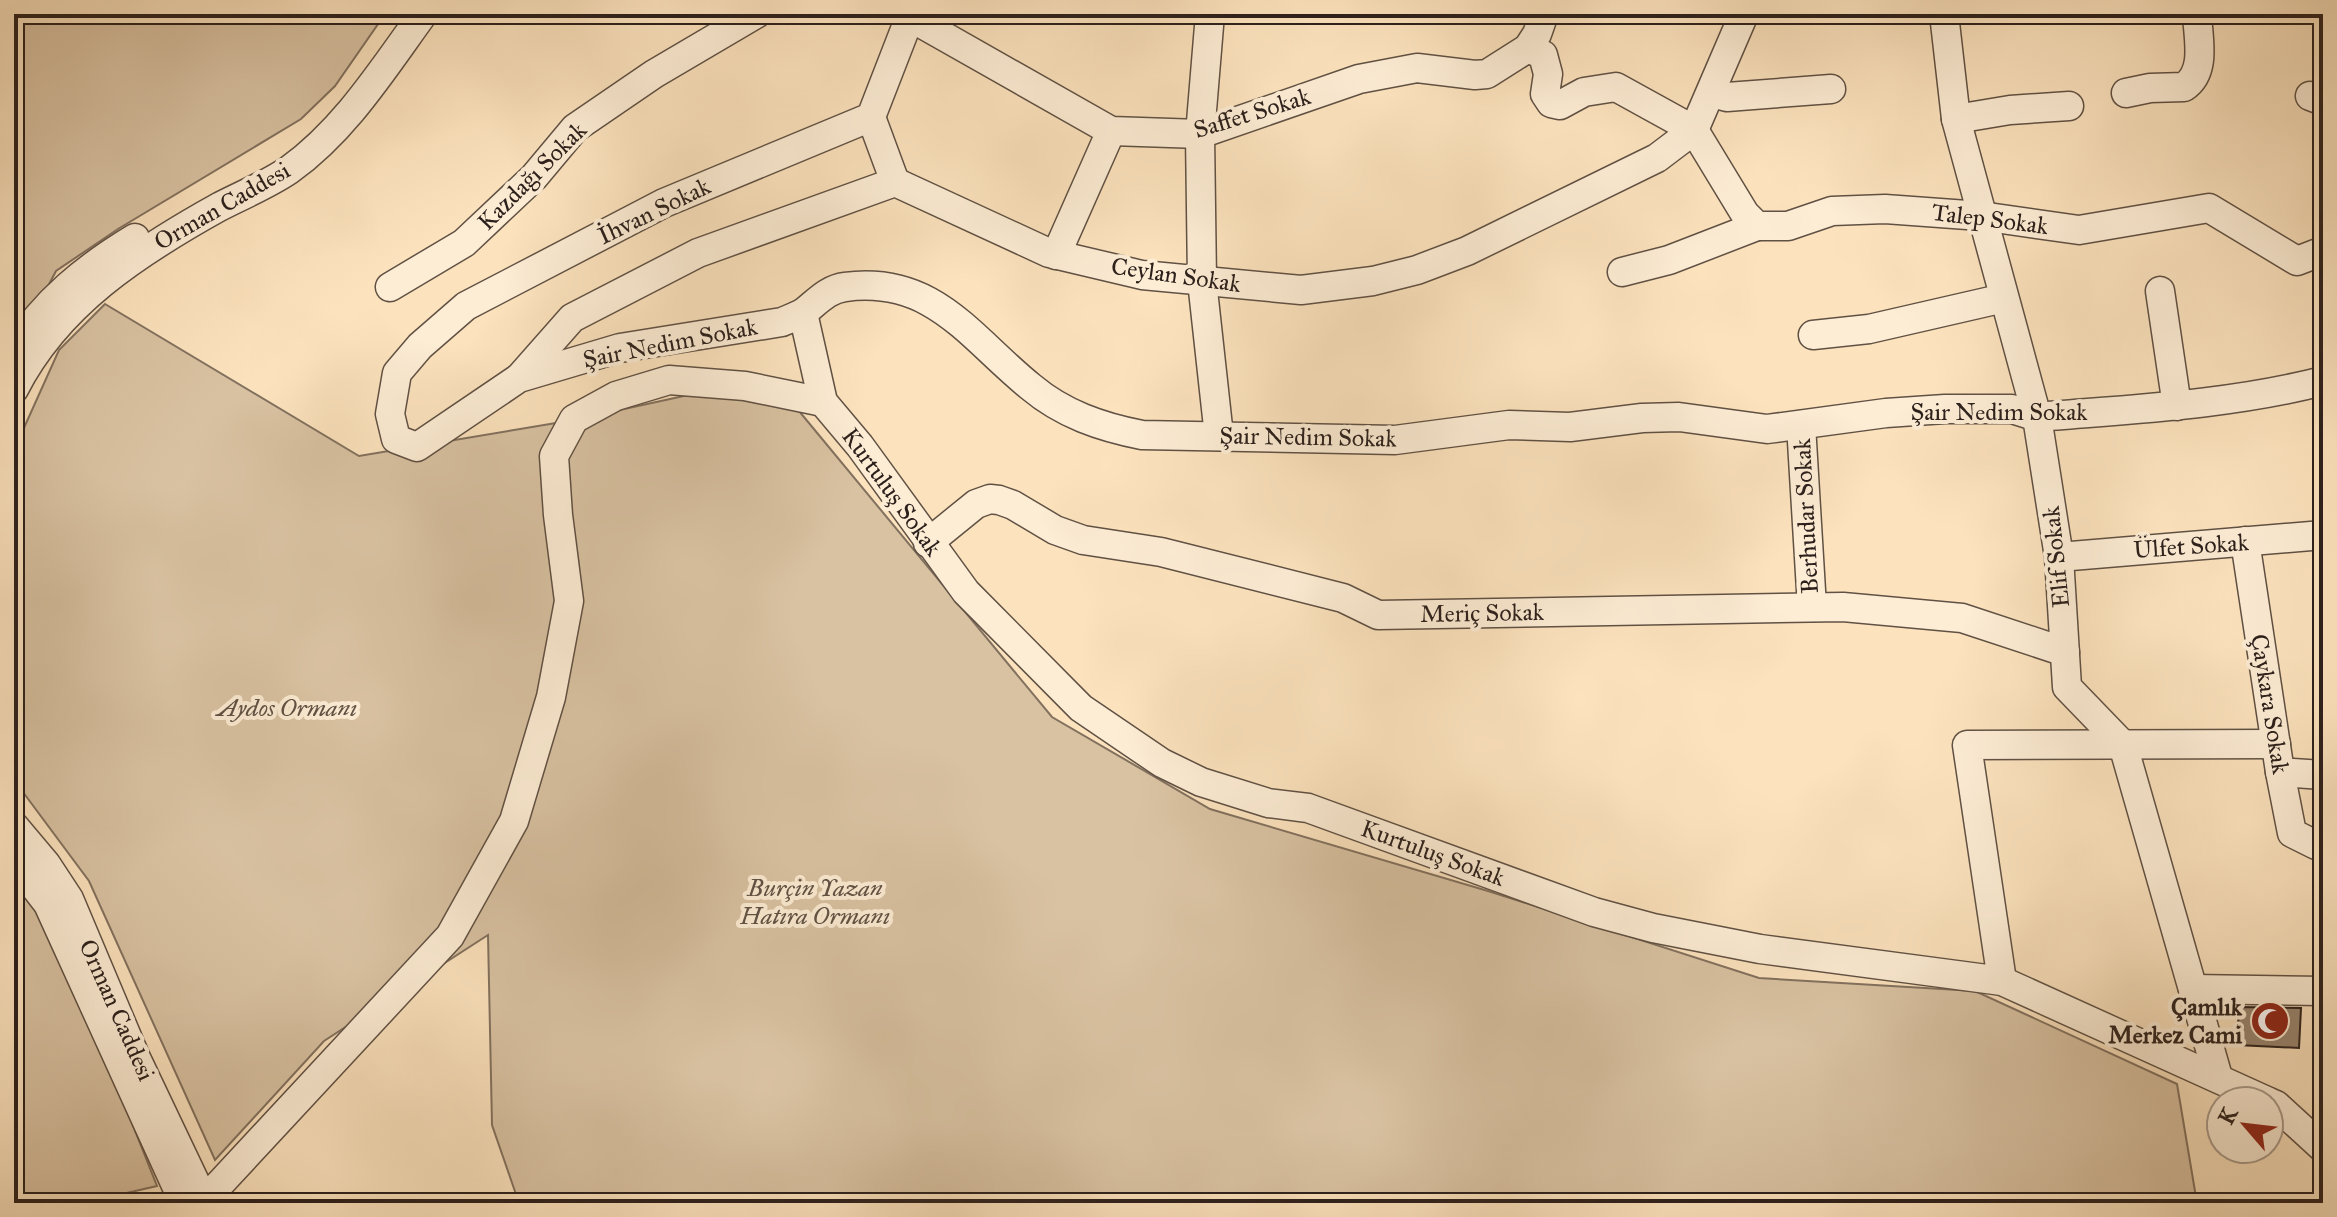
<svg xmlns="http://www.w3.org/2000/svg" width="2337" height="1217" viewBox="0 0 2337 1217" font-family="'IM FELL Great Primer',serif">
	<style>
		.green { fill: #d9c2a2; stroke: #82715f; stroke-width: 2 }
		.building { fill: #988570; stroke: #2c201c; stroke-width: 2 }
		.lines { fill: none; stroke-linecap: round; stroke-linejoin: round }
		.minor-casing { stroke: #605144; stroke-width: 31 }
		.minor { stroke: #fdedd5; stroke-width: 28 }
		.labels { text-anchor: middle; stroke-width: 8; stroke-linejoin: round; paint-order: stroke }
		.street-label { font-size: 24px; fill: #2c201c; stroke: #fdedd5 }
		.park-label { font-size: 24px; font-style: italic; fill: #605144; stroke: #fdedd5 }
		.poi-label { font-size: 24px; font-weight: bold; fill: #2c201c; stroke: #fdedd5; text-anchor: end }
	</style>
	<rect width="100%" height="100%" fill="#fce3be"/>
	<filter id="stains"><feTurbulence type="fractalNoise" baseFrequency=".0025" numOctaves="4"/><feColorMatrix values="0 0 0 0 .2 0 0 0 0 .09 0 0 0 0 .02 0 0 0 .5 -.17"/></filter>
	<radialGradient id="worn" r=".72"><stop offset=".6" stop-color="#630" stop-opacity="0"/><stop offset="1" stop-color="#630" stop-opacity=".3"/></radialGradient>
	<!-- green -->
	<g class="green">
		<path d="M14,14H385L335,86L301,119L118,229L56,271L14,351Z"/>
		<path d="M105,304L359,456L574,420L702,392L799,411L1052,717L1210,809L1488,891L1759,978L1975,991L2177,1084L2197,1203H519L492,1125L488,935L324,1041L215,1160L89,881L14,780V450L59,350Z"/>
		<path d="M14,854L36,881L157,1186L83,1203H14Z"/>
	</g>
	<!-- building -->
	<path class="building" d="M2239,1007L2301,1008L2299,1048L2237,1045Z"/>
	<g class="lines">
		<!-- minor casing -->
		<g class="minor-casing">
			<g id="minor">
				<path d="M911,14L871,117L664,203L466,306L420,346L397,373L390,414L396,439L417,447L519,378L620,348L782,322C789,319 798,316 804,312C817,302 828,289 845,287C934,275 971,339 1031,387C1063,414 1101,427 1142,435L1395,440L1509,425L1570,427L1642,418L1679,417L1767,429L1886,413L1945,409H2012L2037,417C2133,409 2229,405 2323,381"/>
				<path d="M1210,14L1200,134L1202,281L1219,436"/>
				<path d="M1944,14L1956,119L2037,417L2059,557L2067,687L2123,745L2218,1077"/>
				<path d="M910,17L1111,131L1200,134L1359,79L1417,68L1475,75L1487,74L1528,48L1537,34L1544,14"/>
				<path d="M1528,48L1543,55L1548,74L1545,94L1551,103L1560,105L1584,92L1616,87L1694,130L1745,214L1757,226H1788L1832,211L1885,209L1981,216L2079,230L2209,208L2297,261L2323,251"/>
				<path d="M1712,93L1727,97L1831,89"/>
				<path d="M2126,93L2150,88L2184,87C2207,72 2198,38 2197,14"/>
				<path d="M2310,96L2323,101"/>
				<path d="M871,117L895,182"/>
				<path d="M1956,119L2010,110L2069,106"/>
				<path d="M1056,255L1111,131"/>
				<path d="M1622,272L1669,260L1757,226"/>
				<path d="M390,287L464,243L534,177L575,128L654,74L756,14"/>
				<path d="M2160,291L2177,406"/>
				<path d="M803,313L823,402L860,446L966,592L1081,708L1162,763L1201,782L1268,803L1308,808L1594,912L1653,928L1760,949L2002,981L2267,1101"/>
				<path d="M1813,335L1869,329L2004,298"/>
				<path d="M14,350C44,301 87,267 135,238"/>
				<path d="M520,377L572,318L698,253L895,182L1049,253L1142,275L1301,290L1373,281L1417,270L1467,251L1657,158L1694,130L1744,14"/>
				<path d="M14,389C57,304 138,252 219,207C242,195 267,185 289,170C345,130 383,69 423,14"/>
				<path d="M1801,425L1812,607"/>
				<path d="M2245,541L2280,772L2292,833L2316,845L2323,846"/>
				<path d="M928,543L976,504L990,499L999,500L1013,505L1055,530L1083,540L1161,552L1343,598L1378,615L1843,607L1962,618L2065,652"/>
				<path d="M2059,557L2323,535"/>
				<path d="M2280,772L2323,775"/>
				<path d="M14,826L46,864L69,899L136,1058L205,1203"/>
				<path d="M14,860L48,904L184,1203"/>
				<path d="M2002,981L1967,745L2276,744"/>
				<path d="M2193,989L2323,991"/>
				<path d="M2269,1102L2276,1105L2323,1148"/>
				<path d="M202,1203L450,936L514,821L551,697L569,601L558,515L554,456L574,419L616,396L669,380L745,386L823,402"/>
			</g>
		</g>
		<!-- minor -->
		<use href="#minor" class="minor"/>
	</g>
	<!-- icons -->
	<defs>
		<g id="mosque-disc" transform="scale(2)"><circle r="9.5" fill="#8f2418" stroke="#fdedd5"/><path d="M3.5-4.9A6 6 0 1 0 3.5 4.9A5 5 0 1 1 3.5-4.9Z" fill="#fff"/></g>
	</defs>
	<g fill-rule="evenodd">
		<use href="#mosque-disc" x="2270" y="1021"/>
	</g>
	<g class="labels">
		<!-- street labels -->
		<g class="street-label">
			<text transform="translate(1252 113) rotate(-17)" y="8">Saffet Sokak</text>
			<text transform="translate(532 176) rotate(-45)" y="8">Kazdağı Sokak</text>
			<text transform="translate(222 206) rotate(-30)" y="8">Orman Caddesi</text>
			<text transform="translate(654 211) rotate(-26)" y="8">İhvan Sokak</text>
			<text transform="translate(1990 219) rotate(7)" y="8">Talep Sokak</text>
			<text transform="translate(1176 275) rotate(8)" y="8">Ceylan Sokak</text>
			<text transform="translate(670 343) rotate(-11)" y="8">Şair Nedim Sokak</text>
			<text x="1999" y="420">Şair Nedim Sokak</text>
			<text transform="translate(1308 437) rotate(1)" y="8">Şair Nedim Sokak</text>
			<text transform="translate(892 492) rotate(54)" y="8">Kurtuluş Sokak</text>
			<text transform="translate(1806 516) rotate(-93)" y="8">Berhudar Sokak</text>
			<text transform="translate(2191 546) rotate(-4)" y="8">Ülfet Sokak</text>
			<text transform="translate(2056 557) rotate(-96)" y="8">Elif Sokak</text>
			<text transform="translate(1482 613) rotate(-1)" y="8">Meriç Sokak</text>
			<text transform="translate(2270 704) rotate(81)" y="8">Çaykara Sokak</text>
			<text transform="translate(1433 853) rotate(20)" y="8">Kurtuluş Sokak</text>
			<text transform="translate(117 1010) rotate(66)" y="8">Orman Caddesi</text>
		</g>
		<!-- park labels -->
		<g class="park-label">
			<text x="287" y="716">Aydos Ormanı</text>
			<text x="815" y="896">Burçin Yazan<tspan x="815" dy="28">Hatıra Ormanı</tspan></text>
		</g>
		<!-- poi labels -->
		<g class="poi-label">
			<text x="2242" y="1015">Çamlık<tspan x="2242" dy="28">Merkez Cami</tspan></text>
		</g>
	</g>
	<!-- margin -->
	<rect width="2337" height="1217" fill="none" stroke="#fce3be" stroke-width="48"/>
	<rect x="16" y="16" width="2305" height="1185" fill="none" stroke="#2c201c" stroke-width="4"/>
	<rect x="24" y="24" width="2289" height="1169" fill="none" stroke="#2c201c" stroke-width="2"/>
	<!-- north arrow -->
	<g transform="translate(2245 1125) rotate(298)"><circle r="38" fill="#fdedd5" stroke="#a99b8b" stroke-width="2"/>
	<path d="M0-6L14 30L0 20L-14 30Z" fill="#8f2418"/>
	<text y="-12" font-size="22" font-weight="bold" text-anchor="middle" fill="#2c201c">K</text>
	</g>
	<rect width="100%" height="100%" filter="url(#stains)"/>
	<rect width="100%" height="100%" fill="url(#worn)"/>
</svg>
